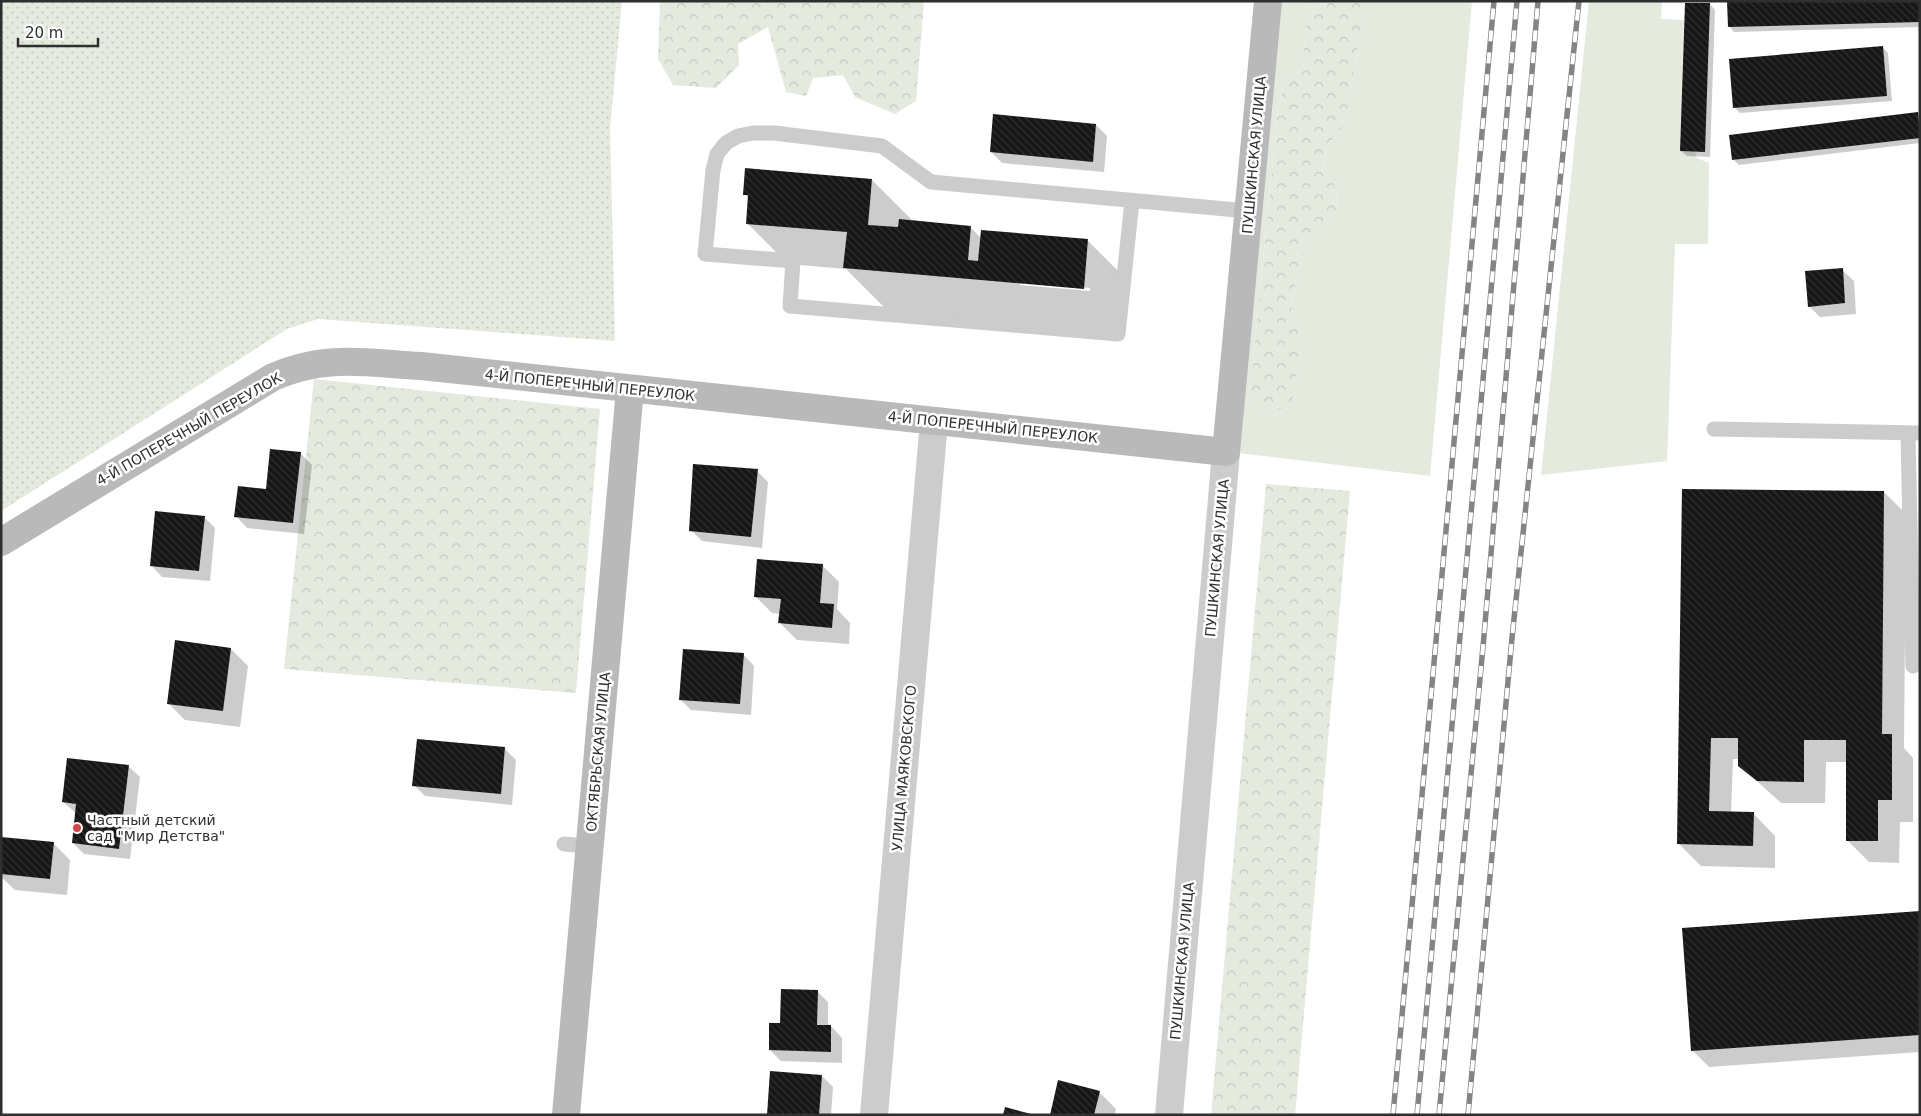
<svg xmlns="http://www.w3.org/2000/svg" width="1921" height="1116" viewBox="0 0 1921 1116" font-family="'DejaVu Sans',sans-serif">
	<style>
		.grass { fill: #e4eade }
		.forest { fill: url(#forest-crowns) }
		.park { fill: url(#park-dots) }
		.shadow { fill: #0003; fill-rule: evenodd }
		.building { fill: url(#building-back-hatch) }
		.lines { fill: none; stroke-linecap: round; stroke-linejoin: round }
		.lane { stroke: #ccc; stroke-width: 15 }
		.street { stroke: #ccc; stroke-width: 28 }
		.secondary { stroke: #b9b9b9; stroke-width: 28 }
		.rail-casing { stroke: #848484; stroke-width: 5.5 }
		.rail { stroke: #fff; stroke-width: 4; stroke-dasharray: 11; stroke-linecap: butt }
		.poi-dot { fill: #d14649; stroke: #fff; stroke-width: 2 }
		.labels { text-anchor: middle; stroke-width: 5; stroke-linejoin: round; paint-order: stroke }
		.street-label { font-size: 14px; fill: #2f2f2f; stroke: #fff }
		.poi-label { font-size: 14px; fill: #2f2f2f; stroke: #fff; text-anchor: start }
	</style>
	<defs>
		<pattern id="forest-crowns" width="20" height="18" patternUnits="userSpaceOnUse" patternTransform="scale(1.25)"><rect width="20" height="18" fill="#e4eade"/><path d="M2 6a3 3 0 1 1 6 0M12 15a3 3 0 1 1 6 0" fill="none" stroke="#c4c9bf"/></pattern>
		<pattern id="park-dots" width="8" height="8" patternUnits="userSpaceOnUse" patternTransform="scale(1.25)"><rect width="8" height="8" fill="#e4eade"/><path d="M2 2h.1M6 6h.1" fill="none" stroke="#c4c9bf" stroke-width="1.8" stroke-linecap="round"/></pattern>
		<pattern id="building-back-hatch" width="6" height="6" patternUnits="userSpaceOnUse" patternTransform="scale(1.25)"><rect width="6" height="6" fill="#161616"/><path d="M-1 5l2 2M0 0l6 6M5-1l2 2" fill="none" stroke="#303030"/></pattern>
	</defs>
	<rect width="100%" height="100%" fill="#fff"/>
	<!-- grass -->
	<g class="grass">
		<path d="M1281,1H1315L1307,17L1302,70L1285,77L1278,110L1249,402L1302,344L1291,305L1306,239L1336,210L1337,190L1323,169L1328,144L1345,125L1362,23L1360,1H1472L1430,476L1238,453Z"/>
		<path d="M1589,1H1662L1661,19L1684,20L1680,151L1695,152L1697,158L1709,163L1708,244H1675L1667,461L1541,475Z"/>
	</g>
	<!-- forest -->
	<g class="forest">
		<path d="M660,1H924L916,101L895,114L855,97L843,75L813,78L806,96L786,92L768,27L738,44L739,65L716,88L673,85L658,59Z"/>
		<path d="M1315,1H1360L1362,23L1345,125L1328,144L1323,168L1337,190L1336,210L1306,240L1291,305L1302,344L1292,404L1268,414L1249,402L1278,110L1285,77L1302,70L1307,17Z"/>
		<path d="M314,379L600,409L576,693L284,669Z"/>
		<path d="M1266,484L1350,491L1295,1115H1211Z"/>
	</g>
	<!-- park -->
	<path class="park" d="M1,1H622L610,128L615,341L318,319L287,329L1,511Z"/>
	<!-- shadow -->
	<g class="shadow">
		<path d="M1920,1V27L1734,32L1729,26Z"/>
		<path d="M1710,4L1715,10L1710,157L1687,156L1681,151Z"/>
		<path d="M1883,48L1888,53L1892,101L1740,113L1734,107Z"/>
		<path d="M1918,113L1920,115V143L1739,165L1734,160Z"/>
		<path d="M1096,125L1107,136L1104,172L1002,163L991,152Z"/>
		<path d="M872,180L912,220L970,227L981,238L1088,241L1128,281L1124,329L885,308L846,269L788,264L747,223L749,199L745,194ZM1020,282L1090,288V291L1020,285Z"/>
		<path d="M1842,270L1854,281L1856,314L1820,317L1809,306Z"/>
		<path d="M300,453L312,465L304,534L247,528L236,516L267,490Z"/>
		<path d="M757,471L768,482L762,548L702,541L691,530Z"/>
		<path d="M1684,490L1884,492L1906,514L1904,748L1913,758V822H1900L1899,863L1869,862L1847,840V762H1826L1825,803H1781L1739,765V759H1733L1731,813H1753L1775,836V868L1701,866L1679,844Z"/>
		<path d="M204,517L215,528L210,581L162,577L151,565Z"/>
		<path d="M822,565L839,582L837,609L850,623L849,644L797,640L780,623L781,614L772,613L755,596Z"/>
		<path d="M231,649L248,666L240,727L185,720L168,703Z"/>
		<path d="M743,654L754,666L751,715L691,710L680,699Z"/>
		<path d="M505,749L516,760L512,805L425,796L414,785Z"/>
		<path d="M128,766L140,777L130,859L84,854L73,843L76,813L63,802Z"/>
		<path d="M1,838L53,843L70,860L67,895L15,890L1,877Z"/>
		<path d="M1920,913V1052L1709,1067L1692,1050Z"/>
		<path d="M817,991L828,1002V1026H831L842,1038V1063L781,1061L770,1050L782,1025Z"/>
		<path d="M822,1076L833,1087L831,1115H768Z"/>
		<path d="M1099,1092L1116,1109L1115,1115H1051Z"/>
	</g>
	<!-- building -->
	<g class="building">
		<path d="M1727,1H1920V22L1728,27Z"/>
		<path d="M1685,3H1710L1705,152L1680,151Z"/>
		<path d="M1883,46L1887,96L1733,108L1729,59Z"/>
		<path d="M1918,112L1920,138L1732,160L1729,135Z"/>
		<path d="M993,114L1096,124L1093,162L990,152Z"/>
		<path d="M745,168L872,179L868,225L898,227L899,219L971,226L968,260L978,261L981,230L1088,239L1084,289L843,268L847,232L746,224L748,195H743Z"/>
		<path d="M1843,268L1845,303L1808,307L1805,271Z"/>
		<path d="M270,449L301,452L293,523L234,517L238,486L266,489Z"/>
		<path d="M693,464L758,469L751,537L689,531Z"/>
		<path d="M1682,489L1884,491L1882,734H1892V800H1878V841H1846V740H1804V782L1757,781L1738,766V738H1711L1709,811L1754,812L1753,846L1677,844Z"/>
		<path d="M155,511L205,516L199,571L150,566Z"/>
		<path d="M757,559L823,564L820,603L834,604L832,628L778,623L781,599L754,597Z"/>
		<path d="M175,640L231,648L223,711L167,704Z"/>
		<path d="M683,649L744,653L740,704L679,700Z"/>
		<path d="M417,739L505,747L501,794L412,786Z"/>
		<path d="M67,758L129,765L119,849L72,843L76,804L62,802Z"/>
		<path d="M1,837L54,842L50,879L1,874Z"/>
		<path d="M1920,911V1035L1691,1051L1682,928Z"/>
		<path d="M781,989L818,990L817,1025H831V1052L769,1050V1023H780Z"/>
		<path d="M770,1071L822,1075L819,1115H767Z"/>
		<path d="M1058,1080L1100,1091L1094,1115H1050Z"/>
		<path d="M1005,1107L1031,1114V1115H1003Z"/>
	</g>
	<g class="lines">
		<!-- lane -->
		<g class="lane">
			<path d="M1132,201L1118,334L790,306L793,261L705,254L713,170L717,154L726,143L738,136L753,133H774L882,146L931,182L1248,211"/>
			<path d="M1714,429L1920,433"/>
			<path d="M1908,434L1913,666"/>
			<path d="M564,844L589,846"/>
		</g>
		<!-- street -->
		<g class="street">
			<path d="M874,1115L934,421"/>
			<path d="M1169,1115L1226,452"/>
		</g>
		<!-- secondary -->
		<g class="secondary">
			<path d="M1,542L273,377C326,354 365,363 421,366L1226,452L1268,1"/>
			<path d="M566,1115L630,389"/>
		</g>
		<!-- rail casing -->
		<g class="rail-casing">
			<g id="rail">
				<path d="M1393,1115L1494,1"/>
				<path d="M1417,1115L1517,1"/>
				<path d="M1439,1115L1484,636L1538,1"/>
				<path d="M1468,1115L1512,638L1579,1"/>
			</g>
		</g>
		<!-- rail -->
		<use href="#rail" class="rail"/>
	</g>
	<!-- markers -->
	<circle class="poi-dot" cx="77" cy="828" r="5"/>
	<g class="labels">
		<!-- street labels -->
		<g class="street-label">
			<text transform="translate(1254 155) rotate(-85)" y="5">ПУШКИНСКАЯ УЛИЦА</text>
			<text transform="translate(590 385) rotate(6)" y="5">4-Й ПОПЕРЕЧНЫЙ ПЕРЕУЛОК</text>
			<text transform="translate(993 427) rotate(6)" y="5">4-Й ПОПЕРЕЧНЫЙ ПЕРЕУЛОК</text>
			<text transform="translate(189 429) rotate(-30)" y="5">4-Й ПОПЕРЕЧНЫЙ ПЕРЕУЛОК</text>
			<text transform="translate(1217 558) rotate(-85)" y="5">ПУШКИНСКАЯ УЛИЦА</text>
			<text transform="translate(598 752) rotate(-85)" y="5">ОКТЯБРЬСКАЯ УЛИЦА</text>
			<text transform="translate(904 768) rotate(-85)" y="5">УЛИЦА МАЯКОВСКОГО</text>
			<text transform="translate(1182 961) rotate(-85)" y="5">ПУШКИНСКАЯ УЛИЦА</text>
		</g>
		<!-- poi labels -->
		<g class="poi-label">
			<text x="87" y="825">Частный детский<tspan x="87" dy="16">сад "Мир Детства"</tspan></text>
		</g>
	</g>
	<!-- border -->
	<rect width="1921" height="1116" fill="none" stroke="#2f2f2f" stroke-width="5"/>
	<!-- scale -->
	<path d="M18 38v8h80v-8" fill="none" stroke="#2f2f2f" stroke-width="2.5"/>
	<text x="25" y="38" font-size="15" fill="#2f2f2f" stroke="#ffffff" stroke-width="4" paint-order="stroke">20 m</text>
</svg>
